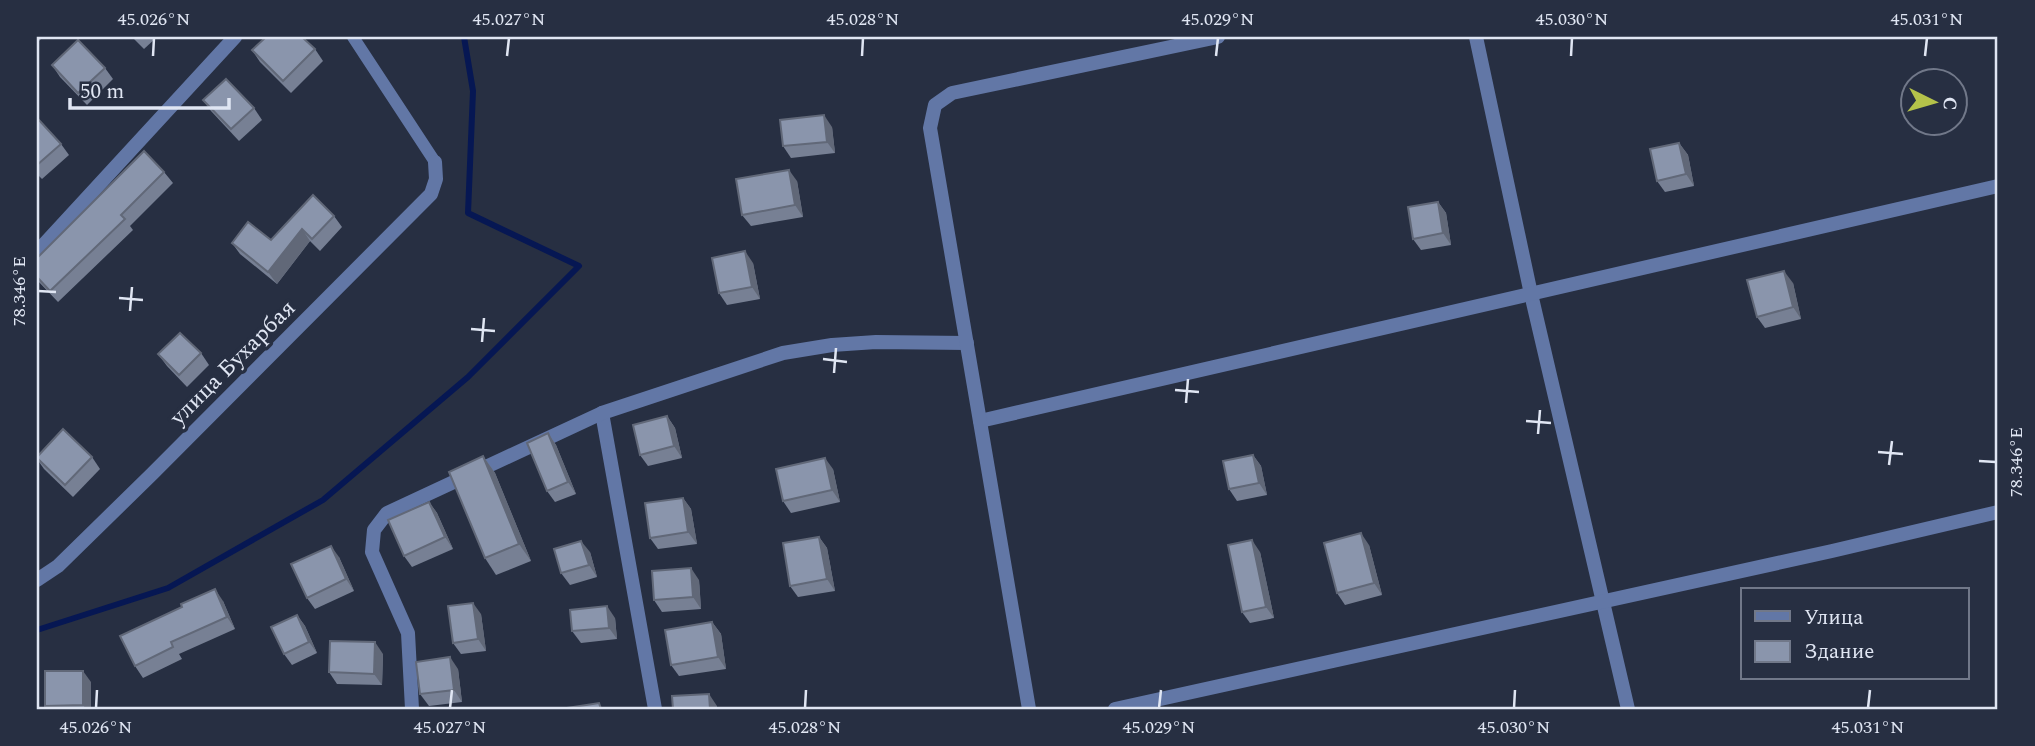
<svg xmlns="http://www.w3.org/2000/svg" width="2035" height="746" viewBox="0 0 2035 746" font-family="Spectral,serif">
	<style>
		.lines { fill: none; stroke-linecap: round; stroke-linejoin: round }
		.stream { stroke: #061753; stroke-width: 6 }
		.lane { stroke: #6277a6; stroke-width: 12 }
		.street { stroke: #6277a6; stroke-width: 14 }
		.wall { fill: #778094 }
		.shaded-wall { fill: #616878 }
		.building { fill: #8a95ac; stroke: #616878; stroke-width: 2 }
		.ticks { fill: none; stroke: #e0e6f3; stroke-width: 2.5 }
		.labels { text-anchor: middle; stroke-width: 7; stroke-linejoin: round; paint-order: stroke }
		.street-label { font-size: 23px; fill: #e0e6f3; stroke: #272f42 }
		.neatline { fill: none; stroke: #e0e6f3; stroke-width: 2.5 }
		.ticks-label { font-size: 18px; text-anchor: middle; fill: #e0e6f3 }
	</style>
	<rect width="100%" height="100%" fill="#272f42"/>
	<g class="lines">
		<!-- stream -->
		<path class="stream" d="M37,630L168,588L323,500L468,377L579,266L468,213L473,91L464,37"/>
		<!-- lane -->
		<path class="lane" d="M353,37L435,162"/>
		<!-- street -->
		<g class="street">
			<path d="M1476,37L1531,294L1628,709"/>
			<path d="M37,252L235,37"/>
			<path d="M602,413L655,709"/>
			<path d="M980,421L1998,186"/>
			<path d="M37,580L58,566L152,474L431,194L436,179L435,162"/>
			<path d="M412,709L408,633L372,552L374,530L387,513L602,413L783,353L832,345L876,342L967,343"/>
			<path d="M1029,709L930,128L935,105L952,93L1218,37"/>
			<path d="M1115,709L1832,551L1998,512"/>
		</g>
	</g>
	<!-- wall -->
	<g class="wall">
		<path d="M37,37H43L37,43Z"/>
		<path d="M132,37H157L144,49Z"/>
		<path d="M315,49L323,61L291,93L260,62L252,50Z"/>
		<path d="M52,65L105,68L113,79L87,105L60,77Z"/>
		<path d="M203,100L254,108L262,120L239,141L211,111Z"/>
		<path d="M37,120L61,144L69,155L42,179L37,174Z"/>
		<path d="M832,127L835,153L791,158L783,146Z"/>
		<path d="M1679,143L1688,155L1694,186L1665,192L1657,181Z"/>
		<path d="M164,172L173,183L130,226L133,230L58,302L37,280V258Z"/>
		<path d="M797,181L803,217L751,226L742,215Z"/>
		<path d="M1438,202L1446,213L1451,245L1421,250L1413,239Z"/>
		<path d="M334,216L342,227L320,251L310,241L277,284L240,254L232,243L271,240Z"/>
		<path d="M753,263L760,299L727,305L719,293Z"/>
		<path d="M1793,283L1801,319L1765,328L1757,317Z"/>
		<path d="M201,353L209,365L187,387L167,366L158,354Z"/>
		<path d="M667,416L675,428L682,458L648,466L640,455Z"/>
		<path d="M548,433L556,445L576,494L555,502L547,491Z"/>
		<path d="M1253,455L1261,466L1267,495L1237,501L1229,489Z"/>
		<path d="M483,456L495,473L531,561L496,575L485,558Z"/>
		<path d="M92,457L100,469L73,497L44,469L37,459Z"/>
		<path d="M833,469L840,502L791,513L783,501Z"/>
		<path d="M683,498L691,509L697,544L658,549L650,538Z"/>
		<path d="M429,502L437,513L453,549L412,567L404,556Z"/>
		<path d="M819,537L827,548L835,591L798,597L790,586Z"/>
		<path d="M1369,545L1382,595L1345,605L1337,593Z"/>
		<path d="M590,552L597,577L570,585L561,573Z"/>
		<path d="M1260,552L1274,618L1250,623L1242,612Z"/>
		<path d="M339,557L354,591L315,609L307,598Z"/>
		<path d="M699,580L701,609L662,612L654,600Z"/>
		<path d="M223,601L235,629L179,654L182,659L143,678L135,666L182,607Z"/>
		<path d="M481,614L486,651L461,654L453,643Z"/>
		<path d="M297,615L305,626L317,653L292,665L284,654Z"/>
		<path d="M615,618L617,639L581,643L572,631Z"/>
		<path d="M712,622L721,634L726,669L679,676L671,665Z"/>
		<path d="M383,654L382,685L337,684L329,672Z"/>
		<path d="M458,669L462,702L429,706L420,694Z"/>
		<path d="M91,682V709H47L45,706Z"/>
	</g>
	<!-- shaded-wall -->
	<g class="shaded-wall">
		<path d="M824,115L832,127L835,153L827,142Z"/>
		<path d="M1679,143L1688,155L1694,186L1686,174Z"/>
		<path d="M789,170L797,181L803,217L795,205Z"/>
		<path d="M1438,202L1446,213L1451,245L1443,233Z"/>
		<path d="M302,229L310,241L277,284L268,272Z"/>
		<path d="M745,251L753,263L760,299L752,287Z"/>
		<path d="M1784,271L1793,283L1801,319L1793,307Z"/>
		<path d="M667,416L675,428L682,458L674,446Z"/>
		<path d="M548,433L556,445L576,494L568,482Z"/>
		<path d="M1253,455L1261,466L1267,495L1259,483Z"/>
		<path d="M483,456L495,473L531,561L519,544Z"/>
		<path d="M825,458L833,469L840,502L832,490Z"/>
		<path d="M683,498L691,509L697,544L688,532Z"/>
		<path d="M429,502L437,513L453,549L445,537Z"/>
		<path d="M1361,533L1369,545L1382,595L1374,583Z"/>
		<path d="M819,537L827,548L835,591L827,579Z"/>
		<path d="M1252,540L1260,552L1274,618L1266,607Z"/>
		<path d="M581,541L590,552L597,577L589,565Z"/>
		<path d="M331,546L339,557L354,591L346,579Z"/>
		<path d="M691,568L699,580L701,609L693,597Z"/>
		<path d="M215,589L223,601L235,629L227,617Z"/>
		<path d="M473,603L481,614L486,651L478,639Z"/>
		<path d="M607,606L615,618L617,639L609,628Z"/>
		<path d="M297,615L305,626L317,653L309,642Z"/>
		<path d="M712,622L721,634L726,669L718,657Z"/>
		<path d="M375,642L383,654L382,685L374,674Z"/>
		<path d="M450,657L458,669L462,702L454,690Z"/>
		<path d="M83,671L91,682V709H86L83,705Z"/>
		<path d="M709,694L717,706V709H710Z"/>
	</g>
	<!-- building -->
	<g class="building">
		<path d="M266,37H302L315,49L283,81L252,50Z"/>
		<path d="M78,40L105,68L78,93L52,65Z"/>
		<path d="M226,79L254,108L231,129L203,100Z"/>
		<path d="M824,115L827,142L783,146L780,120Z"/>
		<path d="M38,119L61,144L37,165V120Z"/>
		<path d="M1679,143L1686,174L1657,181L1650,149Z"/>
		<path d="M144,151L164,172L121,215L125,219L50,291L37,277V258Z"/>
		<path d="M789,170L795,205L742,215L736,179Z"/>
		<path d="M313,195L334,216L312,239L302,229L268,272L232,243L248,222L271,240Z"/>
		<path d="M1438,202L1443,233L1413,239L1408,207Z"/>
		<path d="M745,251L752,287L719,293L712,258Z"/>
		<path d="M1784,271L1793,307L1757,317L1747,280Z"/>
		<path d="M180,333L201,353L179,375L158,354Z"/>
		<path d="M667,416L674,446L640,455L633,425Z"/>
		<path d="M63,429L92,457L65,485L37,458V457Z"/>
		<path d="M548,433L568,482L547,491L527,443Z"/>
		<path d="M1253,455L1259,483L1229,489L1223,461Z"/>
		<path d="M483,456L519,544L485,558L449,472Z"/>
		<path d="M825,458L832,490L783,501L776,469Z"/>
		<path d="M683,498L688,532L650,538L645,503Z"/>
		<path d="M429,502L445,537L404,556L388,520Z"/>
		<path d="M1361,533L1374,583L1337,593L1324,543Z"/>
		<path d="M819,537L827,579L790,586L783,543Z"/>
		<path d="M1252,540L1266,607L1242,612L1228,545Z"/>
		<path d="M581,541L589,565L561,573L554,549Z"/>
		<path d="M331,546L346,579L307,598L291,564Z"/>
		<path d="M691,568L693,597L654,600L652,571Z"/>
		<path d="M215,589L227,617L171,642L173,647L135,666L120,636L182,607L181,604Z"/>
		<path d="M473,603L478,639L453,643L448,606Z"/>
		<path d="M607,606L609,628L572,631L570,610Z"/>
		<path d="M297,615L309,642L284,654L271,627Z"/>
		<path d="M712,622L718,657L671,665L665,630Z"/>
		<path d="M330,641L375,642L374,674L329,672Z"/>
		<path d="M450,657L454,690L420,694L416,662Z"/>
		<path d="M45,671H83V705L45,706Z"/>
		<path d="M709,694L710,709H673L672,696Z"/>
		<path d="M599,703L601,709H568L567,708Z"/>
	</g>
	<!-- ticks -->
	<path class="ticks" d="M153,56L154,38M507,56L509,38M862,56L863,38M1216,56L1218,38M1571,56L1572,38M1925,56L1927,38M38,291L56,292M119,298L143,300M130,311L132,287M471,329L495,331M482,342L484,318M823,359L847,362M834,373L836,348M1175,390L1199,392M1186,403L1188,379M1526,421L1551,423M1538,434L1540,410M1878,452L1903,454M1979,461L1996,462M1889,465L1892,441M96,708L97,690M450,708L452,690M805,708L806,690M1159,708L1161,690M1514,708L1515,690M1868,708L1870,690"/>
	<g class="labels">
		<!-- street labels -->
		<g class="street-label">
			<text transform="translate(232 362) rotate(-45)" y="8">улица Бухарбая</text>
		</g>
	</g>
	<!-- border -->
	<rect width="2035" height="746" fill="none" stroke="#272f42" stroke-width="77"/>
	<!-- legend -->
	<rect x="1741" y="588" width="228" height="91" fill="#272f42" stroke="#717889" stroke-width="2"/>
	<rect x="1755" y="611" width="35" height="10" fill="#6277a6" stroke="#717889" stroke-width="2"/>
	<text x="1804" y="624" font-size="21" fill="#e0e6f3">Улица</text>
	<rect x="1755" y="641" width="35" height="21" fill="#8a95ac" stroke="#717889" stroke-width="2"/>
	<text x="1804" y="658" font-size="21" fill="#e0e6f3">Здание</text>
	<!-- north arrow -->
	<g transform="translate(1934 102) rotate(95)"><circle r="33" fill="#272f42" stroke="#717889" stroke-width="2"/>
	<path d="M0-5L12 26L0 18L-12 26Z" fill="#b4c24a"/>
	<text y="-10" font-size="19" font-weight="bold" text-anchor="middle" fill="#e0e6f3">С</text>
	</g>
	<!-- scale -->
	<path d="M70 98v10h159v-10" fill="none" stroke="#e0e6f3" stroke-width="3.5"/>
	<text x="80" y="98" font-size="21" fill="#e0e6f3" stroke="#272f42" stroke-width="5" paint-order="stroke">50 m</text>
	<rect x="38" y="38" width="1958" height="670" class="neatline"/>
	<g class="ticks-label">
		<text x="154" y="25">45.026°N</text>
		<text x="509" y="25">45.027°N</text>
		<text x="863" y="25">45.028°N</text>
		<text x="1218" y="25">45.029°N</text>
		<text x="1572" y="25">45.030°N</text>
		<text x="1927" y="25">45.031°N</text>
		<text transform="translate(19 291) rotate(-90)" y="6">78.346°E</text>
		<text transform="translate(2016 462) rotate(-90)" y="6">78.346°E</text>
		<text x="96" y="733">45.026°N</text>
		<text x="450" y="733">45.027°N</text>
		<text x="805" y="733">45.028°N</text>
		<text x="1159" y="733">45.029°N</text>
		<text x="1514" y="733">45.030°N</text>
		<text x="1868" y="733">45.031°N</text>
	</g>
</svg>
